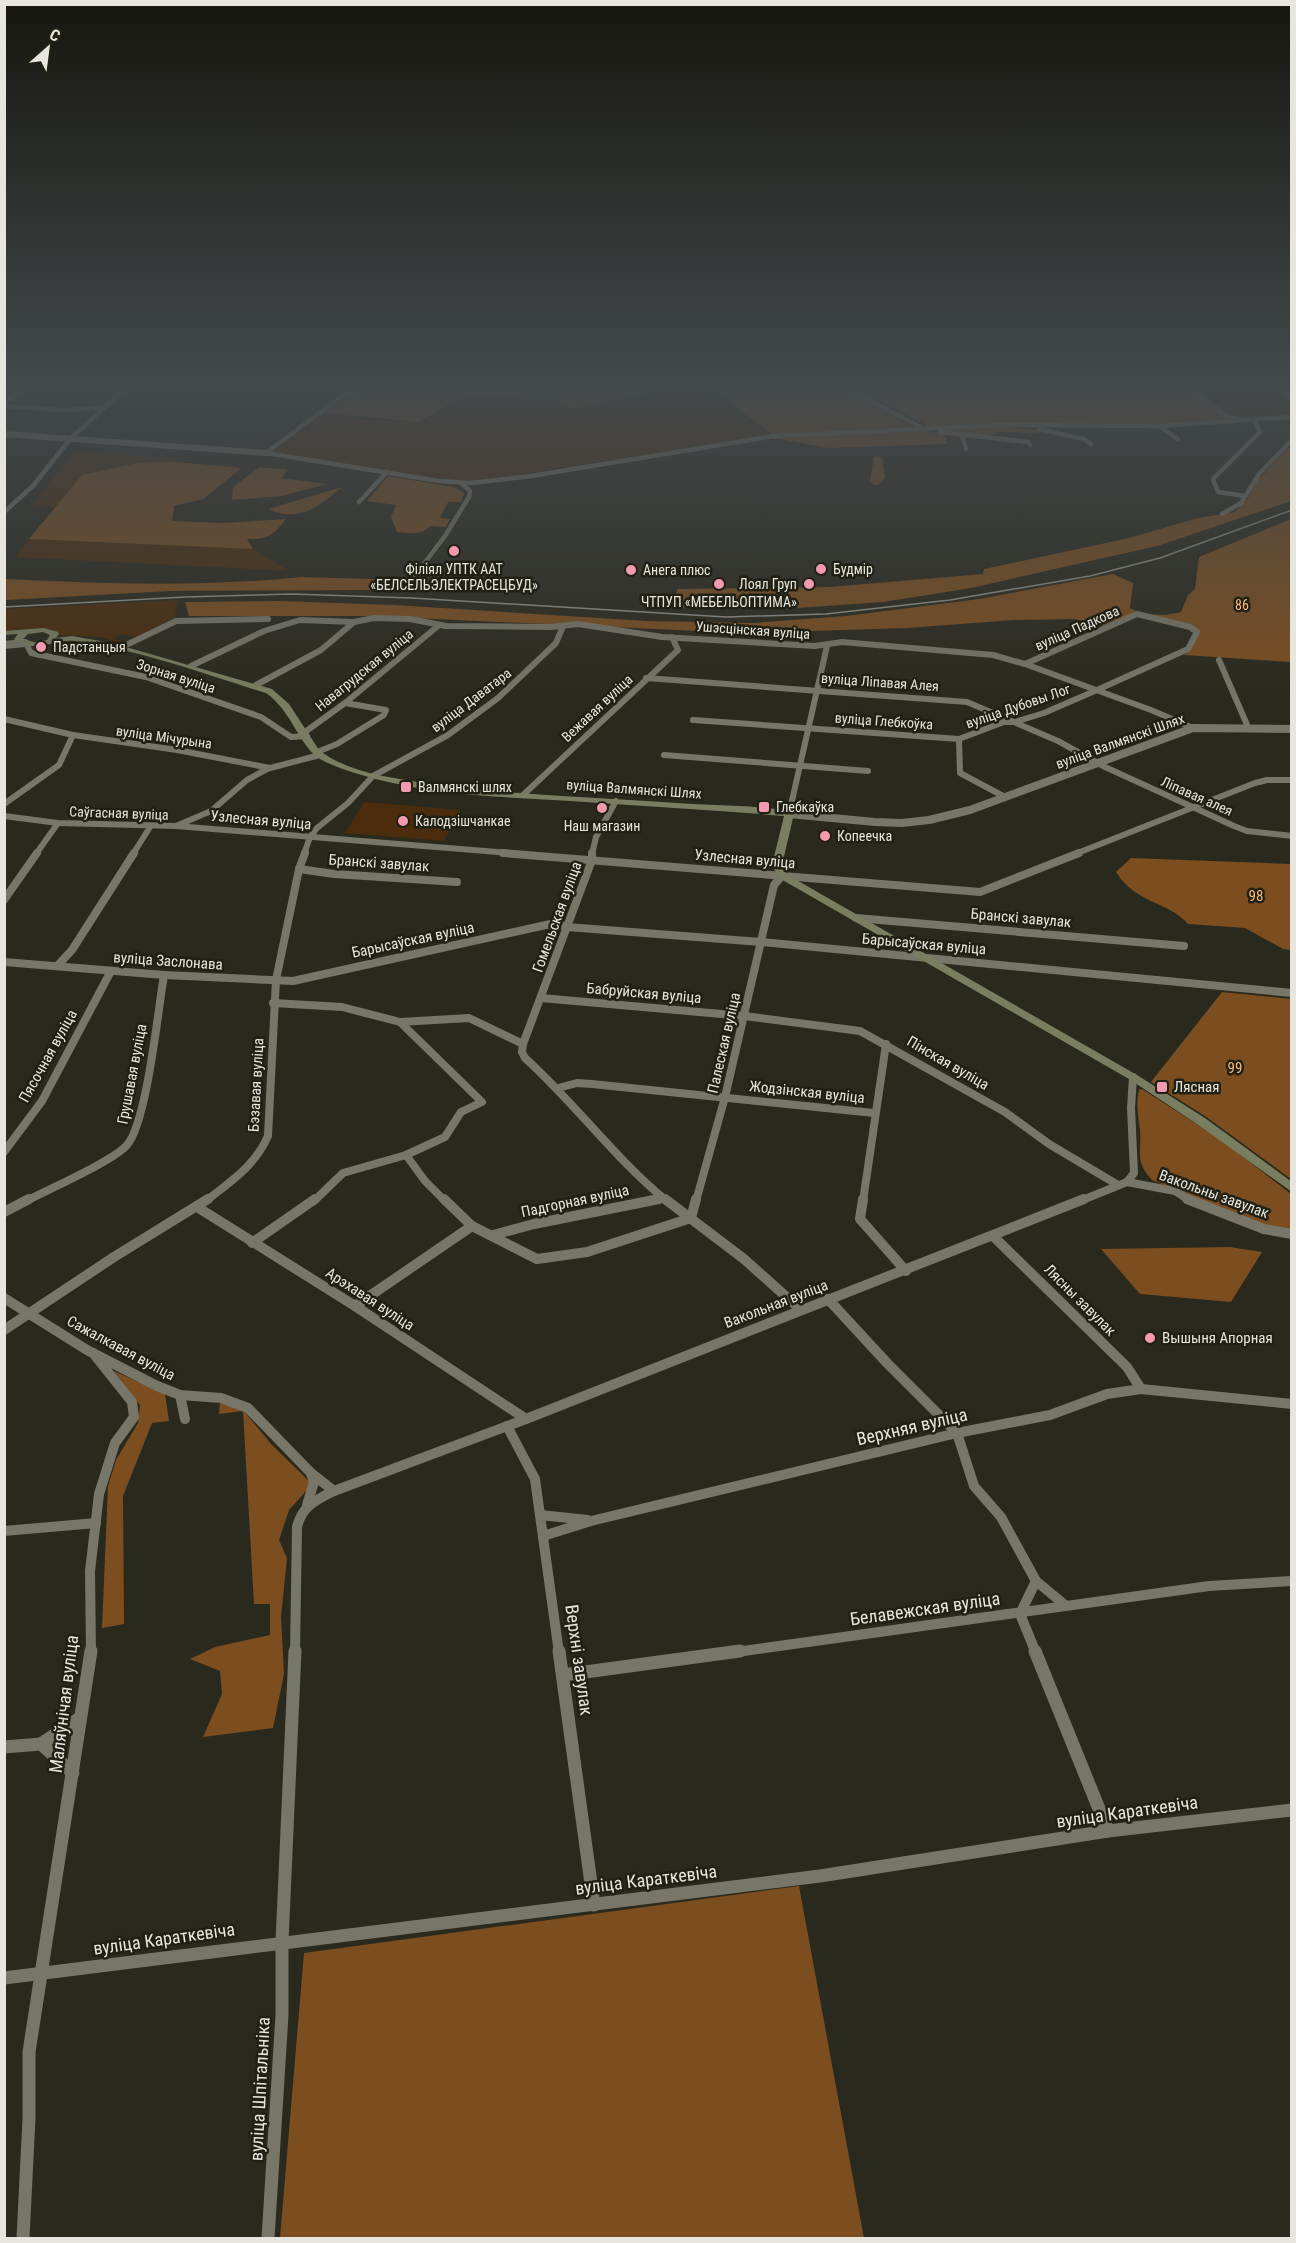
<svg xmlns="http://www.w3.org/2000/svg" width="1296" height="2243" viewBox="0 0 1296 2243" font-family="'Roboto Condensed',sans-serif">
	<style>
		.green { fill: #4b2c0c }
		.forest { fill: #7c4e1f }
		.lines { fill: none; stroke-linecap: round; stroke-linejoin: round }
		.minor-far4 { stroke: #777668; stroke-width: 4.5 }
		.minor-far3 { stroke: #777668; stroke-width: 6 }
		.minor-far2 { stroke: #777668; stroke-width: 8 }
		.minor-far1 { stroke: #777668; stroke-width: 10 }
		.minor { stroke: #777668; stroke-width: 13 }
		.tertiary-far1 { stroke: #777668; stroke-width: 6 }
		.tertiary { stroke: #777668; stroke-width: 8 }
		.secondary { fill: #787e5f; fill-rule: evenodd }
		.rail { stroke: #939288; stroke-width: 1.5 }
		.poi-dot { fill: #f29aaf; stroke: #212014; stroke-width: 2 }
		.labels { text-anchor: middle; stroke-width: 5; stroke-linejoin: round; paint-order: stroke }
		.far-poi-label { font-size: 14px; fill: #e6e6de; stroke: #212014; text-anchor: start }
		.far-park-label { font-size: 14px; fill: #fbb879; stroke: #212014 }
		.far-street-label { font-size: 14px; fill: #e6e6de; stroke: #212014 }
		.street-label { font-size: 15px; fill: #e6e6de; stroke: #212014 }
		.park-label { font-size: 15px; fill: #fbb879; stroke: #212014 }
		.poi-label { font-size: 15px; fill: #e6e6de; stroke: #212014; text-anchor: start }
		.near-street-label { font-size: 18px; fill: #e6e6de; stroke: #212014 }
	</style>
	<rect width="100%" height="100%" fill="#2a291d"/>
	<!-- green -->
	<g class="green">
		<path d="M666,386H707L732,409L769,436L471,482L441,479L273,452L317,417L329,416L422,423L464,397L550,401L571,410L670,390Z"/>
		<path d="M1191,386H1291V417L1254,419L1228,416Z"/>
		<path d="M75,451L179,460L177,462L138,463L82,475L58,507H31Z"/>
		<path d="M29,539L253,549L290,571L15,557Z"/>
		<path d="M177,600L175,617L136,637L121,634L113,639L128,642L122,644L102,637L61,635L47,628L5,631L4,609Z"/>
		<path d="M364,802L461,810L444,841L345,833Z"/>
	</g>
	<!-- forest -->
	<g class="forest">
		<path d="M396,386H663L667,389L571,409L558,404L557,399L462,397L419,422L325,413C346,394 370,392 396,386Z"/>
		<path d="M713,386H840L912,427L772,434L737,408Z"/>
		<path d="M851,386H1187L1226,419L1159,424L928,426Z"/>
		<path d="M1004,426L1044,431L1035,433L999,432L990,436L934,429Z"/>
		<path d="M921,430L944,434L948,444L829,448L773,438Z"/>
		<path d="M1291,445V501L1157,546L971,588L883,602L782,609L669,607L678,589L830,587L983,574L984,569L1129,538L1198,518L1235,512L1248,498L1256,482Z"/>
		<path d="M877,456L882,458L885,477L880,484L874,485L870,481L874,457Z"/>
		<path d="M177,462L242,468L203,499L174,506L172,521L224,523L286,519C274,535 267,540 247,539L253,549L29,539L82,475L138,463Z"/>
		<path d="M260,467L288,470L281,478L327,484L282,496L232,500L233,487Z"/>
		<path d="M388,476L454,487L464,493L461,502H448L440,518L450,519L446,527L430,526C421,536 409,533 397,532L391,517L396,505L367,501Z"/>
		<path d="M342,487C318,507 300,523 268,509Z"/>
		<path d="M1291,519V662L1184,655L1191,649L1200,632L1192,627L1143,614L1166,615L1181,612L1188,595L1195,589L1199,557Z"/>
		<path d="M1113,574L1133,583L1130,608L1138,612L1102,626L1074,619L1013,620L908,628L743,633L370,616H189L185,602L280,601L394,605L646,621L753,623L846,616L979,599Z"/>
		<path d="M302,577L404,580L390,590L171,591L5,600V579C103,584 204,587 302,577Z"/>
		<path d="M1131,858L1291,864V950L1283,949L1245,928L1188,924C1167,900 1137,905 1116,872Z"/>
		<path d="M1222,992L1291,999V1179L1205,1116L1151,1082Z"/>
		<path d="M1142,1089L1220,1139L1291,1194V1230L1262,1225L1152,1180C1134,1161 1142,1152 1140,1130C1138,1115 1136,1105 1139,1090Z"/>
		<path d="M1230,1247L1262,1252L1231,1302L1140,1294L1101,1249Z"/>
		<path d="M114,1371L165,1394L169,1421L152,1423L123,1496L124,1624L102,1628L108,1486L116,1460L138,1423L140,1405Z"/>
		<path d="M220,1403L243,1410L272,1445L310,1482L307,1490L289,1510L279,1540L287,1558L281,1617L284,1674L273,1728L203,1737L222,1694L220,1671L190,1659L215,1647L270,1635V1604H254L243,1411L219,1414Z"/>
		<path d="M799,1886L864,2238H280L304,1953Z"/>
	</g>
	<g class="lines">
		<!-- minor-far4 -->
		<g class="minor-far4">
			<path d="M843,386L922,428"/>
			<path d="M1189,386L1227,417L1237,418"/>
			<path d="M1274,386L1292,400"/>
			<path d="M4,402L30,386"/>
			<path d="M4,406L62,410L104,408"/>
			<path d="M1159,426L1178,439"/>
			<path d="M1039,429L1084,439L1091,444"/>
			<path d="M940,432L1028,442L1030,445"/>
			<path d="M962,435L966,449"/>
			<path d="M266,453L439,481L471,483L531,476L774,436L1001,425L1159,426L1292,417"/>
			<path d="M266,453L342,396L357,392"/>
			<path d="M1245,496L1218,492L1213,479L1260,432L1254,420"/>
			<path d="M359,502L387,472"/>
			<path d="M4,512L33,486L70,439L128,386"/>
			<path d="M1222,514L1241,503L1259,474L1292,440"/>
			<path d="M413,578L445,536L469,497L470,491L461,483"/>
		</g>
		<!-- minor-far3 -->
		<g class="minor-far3">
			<path d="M26,643L31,653L146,677L261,717L291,737L307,736"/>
			<path d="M122,647L176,621L268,619"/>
			<path d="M1219,660L1248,727"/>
			<path d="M191,666L264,631L300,620L354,622L374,618L410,619L446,626L551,627L578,624L662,637L815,646L842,642L993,655L1025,664L1151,710L1193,728"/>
			<path d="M646,678L967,702L1058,741L1105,767L1234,826L1247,831L1292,836"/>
			<path d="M256,685L321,650L354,622"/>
			<path d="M4,719L73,735L177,750L270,768L320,755"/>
			<path d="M693,720L959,739"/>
			<path d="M305,732L345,703L438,626"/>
			<path d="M317,752L337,744L384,715L386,710L345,703"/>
			<path d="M664,755L868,771"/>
			<path d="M523,795L678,650L672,637"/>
			<path d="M1005,797L960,773L959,739L1004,722H1015L1044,713L1097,690L1188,649L1197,632L1190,627L1137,614L1025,664"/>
			<path d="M4,804L59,765L73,735"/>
			<path d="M789,814L827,646"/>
			<path d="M4,816L58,823L176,826L211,811L247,780L269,768"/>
			<path d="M176,826L521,854"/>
			<path d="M36,854L58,823"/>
			<path d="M133,854L150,827"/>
			<path d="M304,854L310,837L317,828L348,803L373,776L448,735L498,698L556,643L563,626"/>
			<path d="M592,854L596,837L616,801"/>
			<path d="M1075,854L1255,783L1267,780H1292"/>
		</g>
		<!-- minor-far2 -->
		<g class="minor-far2">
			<path d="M503,853L980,892L1079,853"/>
			<path d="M592,853V860L523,1044L522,1052L525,1058C574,1102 616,1160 667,1201"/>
			<path d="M299,869L334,874L457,882"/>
			<path d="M4,900L37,853"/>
			<path d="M856,918L1184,946"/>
			<path d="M4,962L164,975L293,981L555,923L567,927L761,942L1292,993"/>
			<path d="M58,965L72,950L134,853"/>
			<path d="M541,998L744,1016L860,1031L1005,1112L1049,1144L1118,1185"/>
			<path d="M273,1003L342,1007L400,1022L482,1102L461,1112L445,1137L406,1155L343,1173L314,1201"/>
			<path d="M400,1022L469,1018L523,1044"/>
			<path d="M558,1088L577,1083L592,1084L874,1113"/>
			<path d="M4,1152L42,1101L111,971"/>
			<path d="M406,1155L425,1181L445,1201"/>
			<path d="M1127,1182L1175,1191L1191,1201"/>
			<path d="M26,1201C47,1190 115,1160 127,1145C147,1122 158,1010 164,975"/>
			<path d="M206,1201C231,1181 255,1166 268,1136L276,980L299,869L305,853"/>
			<path d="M651,1201L664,1198"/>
			<path d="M696,1201L725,1097L774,885L782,876"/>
			<path d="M863,1201L886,1044"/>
			<path d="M1080,1201L1127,1182L1134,1173L1131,1108L1133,1077"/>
		</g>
		<!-- minor-far1 -->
		<g class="minor-far1">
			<path d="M444,1199L472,1226L537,1259L587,1252L691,1218L696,1199"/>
			<path d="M665,1199L744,1259L800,1309"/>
			<path d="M863,1199L860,1219L906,1271"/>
			<path d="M1187,1199L1264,1229L1292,1234"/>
			<path d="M197,1207L355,1306L526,1419"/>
			<path d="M4,1212L29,1199"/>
			<path d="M493,1235L534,1224L659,1199"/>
			<path d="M993,1236L1127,1367L1141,1389"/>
			<path d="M252,1243L315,1199"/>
			<path d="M4,1298L87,1350L157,1386L180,1395L221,1398L248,1408L311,1473L334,1491"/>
			<path d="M828,1299L887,1363L957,1433L974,1486L1001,1517L1036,1581L1065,1605"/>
			<path d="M355,1306L472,1226"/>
			<path d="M4,1330L114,1257L208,1199"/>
			<path d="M180,1395L185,1419"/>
			<path d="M507,1426L535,1479L559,1653"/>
			<path d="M307,1505L314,1482L311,1473"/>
			<path d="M540,1515L588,1520"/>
			<path d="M4,1531L96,1523"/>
			<path d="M543,1536L591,1521L957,1433L1050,1415L1107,1394L1141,1389L1292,1404"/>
			<path d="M91,1653L90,1571L99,1494L115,1443L134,1417L132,1402L93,1353"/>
			<path d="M295,1653L297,1527C302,1506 316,1500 334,1491L526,1419L1084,1199"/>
			<path d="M729,1653L1209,1586L1292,1581"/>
			<path d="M1036,1653L1020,1614L1036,1581"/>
		</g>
		<!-- minor -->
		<g class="minor">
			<path d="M559,1651L594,1905"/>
			<path d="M1035,1651L1108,1831"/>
			<path d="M563,1675L740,1651"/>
			<path d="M41,1744L80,1718"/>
			<path d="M4,1747L41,1744L73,1773"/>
			<path d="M4,1978L820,1876L1108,1831L1292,1810"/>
			<path d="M23,2238L29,2118V2052L91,1651"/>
			<path d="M268,2238L282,2015V1942L295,1651"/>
		</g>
		<!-- tertiary-far1 -->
		<path class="tertiary-far1" d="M4,434L266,453"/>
		<!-- tertiary -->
		<g class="tertiary">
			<path d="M4,645L25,643"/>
			<path d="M789,814L875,822L902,823L929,820L970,810L1193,728L1292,729"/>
		</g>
		<!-- secondary -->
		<path class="secondary" d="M44,628L58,632L59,634L56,638L72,636L112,643L272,689L289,704L319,750C345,771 386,777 418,782C509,796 601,797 692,804C725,806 760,805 792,812L794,814L782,865L786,874L1137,1075L1205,1118L1292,1182V1192L1197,1124L1129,1079L779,878L772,865L784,816C713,810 641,806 570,801C500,797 426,795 358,774C346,770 332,766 320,759C299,746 292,711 266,693C204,674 140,650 76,641C55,638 32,655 14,639L18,634L4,635V631ZM43,632L50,635L47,640L34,642L23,639L28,634Z"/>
		<!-- rail -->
		<path class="rail" d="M4,607L185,597L292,594L412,598L726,617L826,614L950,600L1090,576L1160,558L1292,510"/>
	</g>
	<!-- sky -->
	<linearGradient id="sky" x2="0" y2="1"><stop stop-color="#171710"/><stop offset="0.55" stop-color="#44494c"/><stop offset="1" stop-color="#44494c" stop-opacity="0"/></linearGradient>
	<rect width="1296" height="700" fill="url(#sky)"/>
	<!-- markers -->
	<g class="poi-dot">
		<circle cx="454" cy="551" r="6"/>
		<circle cx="821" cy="569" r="6"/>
		<circle cx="631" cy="570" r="6"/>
		<circle cx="719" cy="584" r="6"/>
		<circle cx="809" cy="584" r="6"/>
		<circle cx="41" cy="647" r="6"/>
		<rect x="400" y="781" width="12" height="12" rx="3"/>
		<rect x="758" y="801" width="12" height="12" rx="3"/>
		<circle cx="602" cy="808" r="6"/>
		<circle cx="403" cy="821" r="6"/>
		<circle cx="825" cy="836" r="6"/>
		<rect x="1156" y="1081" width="12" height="12" rx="3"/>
		<circle cx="1150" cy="1338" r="6"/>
	</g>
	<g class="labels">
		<!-- far-poi labels -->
		<g class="far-poi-label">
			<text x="454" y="574" text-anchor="middle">Філіял УПТК ААТ<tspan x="454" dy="16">«БЕЛСЕЛЬЭЛЕКТРАСЕЦБУД»</tspan></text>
			<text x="833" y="574">Будмір</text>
			<text x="643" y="575">Анега плюс</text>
			<text x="797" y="589" text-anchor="end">Лоял Груп</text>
			<text x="719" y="607" text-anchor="middle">ЧТПУП «МЕБЕЛЬОПТИМА»</text>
			<text x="53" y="652">Падстанцыя</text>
			<text x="418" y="792">Валмянскі шлях</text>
			<text x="776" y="812">Глебкаўка</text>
			<text x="415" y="826">Калодзішчанкае</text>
			<text x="602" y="831" text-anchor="middle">Наш магазин</text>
			<text x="837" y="841">Копеечка</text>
		</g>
		<!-- far-park labels -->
		<g class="far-park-label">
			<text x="1242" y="610">86</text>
		</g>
		<!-- far-street labels -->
		<g class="far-street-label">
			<text transform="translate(1077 628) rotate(-24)" y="5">вуліца Падкова</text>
			<text transform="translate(753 630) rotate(4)" y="5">Ушэсцінская вуліца</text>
			<text transform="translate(364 670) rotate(-39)" y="5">Навагрудская вуліца</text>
			<text transform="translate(176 676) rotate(18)" y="5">Зорная вуліца</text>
			<text transform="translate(880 682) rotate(4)" y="5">вуліца Ліпавая Алея</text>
			<text transform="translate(471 700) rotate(-37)" y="5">вуліца Даватара</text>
			<text transform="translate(1018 706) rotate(-19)" y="5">вуліца Дубовы Лог</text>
			<text transform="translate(597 708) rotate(-43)" y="5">Вежавая вуліца</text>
			<text transform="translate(884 721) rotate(4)" y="5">вуліца Глебкоўка</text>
			<text transform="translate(164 737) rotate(8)" y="5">вуліца Мічурына</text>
			<text transform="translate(1120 741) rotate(-20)" y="5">вуліца Валмянскі Шлях</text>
			<text transform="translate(634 789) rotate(4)" y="5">вуліца Валмянскі Шлях</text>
			<text transform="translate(1197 796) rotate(24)" y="5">Ліпавая алея</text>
			<text transform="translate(119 813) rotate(2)" y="5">Саўгасная вуліца</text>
		</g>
		<!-- street labels -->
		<g class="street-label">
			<text transform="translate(261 820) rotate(5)" y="5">Узлесная вуліца</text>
			<text transform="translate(745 859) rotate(5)" y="5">Узлесная вуліца</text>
			<text transform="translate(379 863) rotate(4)" y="5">Бранскі завулак</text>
			<text transform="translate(557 917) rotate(-70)" y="5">Гомельская вуліца</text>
			<text transform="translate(1021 918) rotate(5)" y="5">Бранскі завулак</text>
			<text transform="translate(413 940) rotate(-12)" y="5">Барысаўская вуліца</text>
			<text transform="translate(924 944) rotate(5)" y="5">Барысаўская вуліца</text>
			<text transform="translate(168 961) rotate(4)" y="5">вуліца Заслонава</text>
			<text transform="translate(644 993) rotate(5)" y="5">Бабруйская вуліца</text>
			<text transform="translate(724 1043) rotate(-77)" y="5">Палеская вуліца</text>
			<text transform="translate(48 1056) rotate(-61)" y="5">Пясочная вуліца</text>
			<text transform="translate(948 1063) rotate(30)" y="5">Пінская вуліца</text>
			<text transform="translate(132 1074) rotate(-79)" y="5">Грушавая вуліца</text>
			<text transform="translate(256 1085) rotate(-87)" y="5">Бэзавая вуліца</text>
			<text transform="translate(807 1092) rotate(6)" y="5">Жодзінская вуліца</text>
			<text transform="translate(1214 1194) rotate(20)" y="5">Вакольны завулак</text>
			<text transform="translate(575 1201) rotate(-12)" y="5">Падгорная вуліца</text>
			<text transform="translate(370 1299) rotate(33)" y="5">Арэхавая вуліца</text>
			<text transform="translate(1080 1300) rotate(45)" y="5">Лясны завулак</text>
			<text transform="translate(776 1304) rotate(-21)" y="5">Вакольная вуліца</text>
			<text transform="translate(121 1348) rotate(28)" y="5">Сажалкавая вуліца</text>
		</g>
		<!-- park labels -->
		<g class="park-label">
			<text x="1256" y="901">98</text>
			<text x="1235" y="1073">99</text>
		</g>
		<!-- poi labels -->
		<g class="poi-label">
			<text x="1174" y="1092">Лясная</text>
			<text x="1162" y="1343">Вышыня Апорная</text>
		</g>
		<!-- near-street labels -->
		<g class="near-street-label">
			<text transform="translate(912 1427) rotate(-13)" y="6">Верхняя вуліца</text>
			<text transform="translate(925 1609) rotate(-8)" y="6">Белавежская вуліца</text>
			<text transform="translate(579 1660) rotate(82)" y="6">Верхні завулак</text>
			<text transform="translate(64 1704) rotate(-83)" y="6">Маляўнічая вуліца</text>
			<text transform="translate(1127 1812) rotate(-8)" y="6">вуліца Караткевіча</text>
			<text transform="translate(646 1880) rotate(-7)" y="6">вуліца Караткевіча</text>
			<text transform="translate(164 1939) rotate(-8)" y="6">вуліца Караткевіча</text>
			<text transform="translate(260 2089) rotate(-87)" y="6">вуліца Шпітальніка</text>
		</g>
	</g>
	<!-- border -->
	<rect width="1296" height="2243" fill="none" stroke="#e6e6de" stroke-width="12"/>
	<!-- north arrow -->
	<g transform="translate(48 48) rotate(28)" stroke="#212014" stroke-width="4.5" paint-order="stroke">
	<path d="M0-4.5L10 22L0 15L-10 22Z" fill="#e6e6de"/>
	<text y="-9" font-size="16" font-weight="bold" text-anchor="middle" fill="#e6e6de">С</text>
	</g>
</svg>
